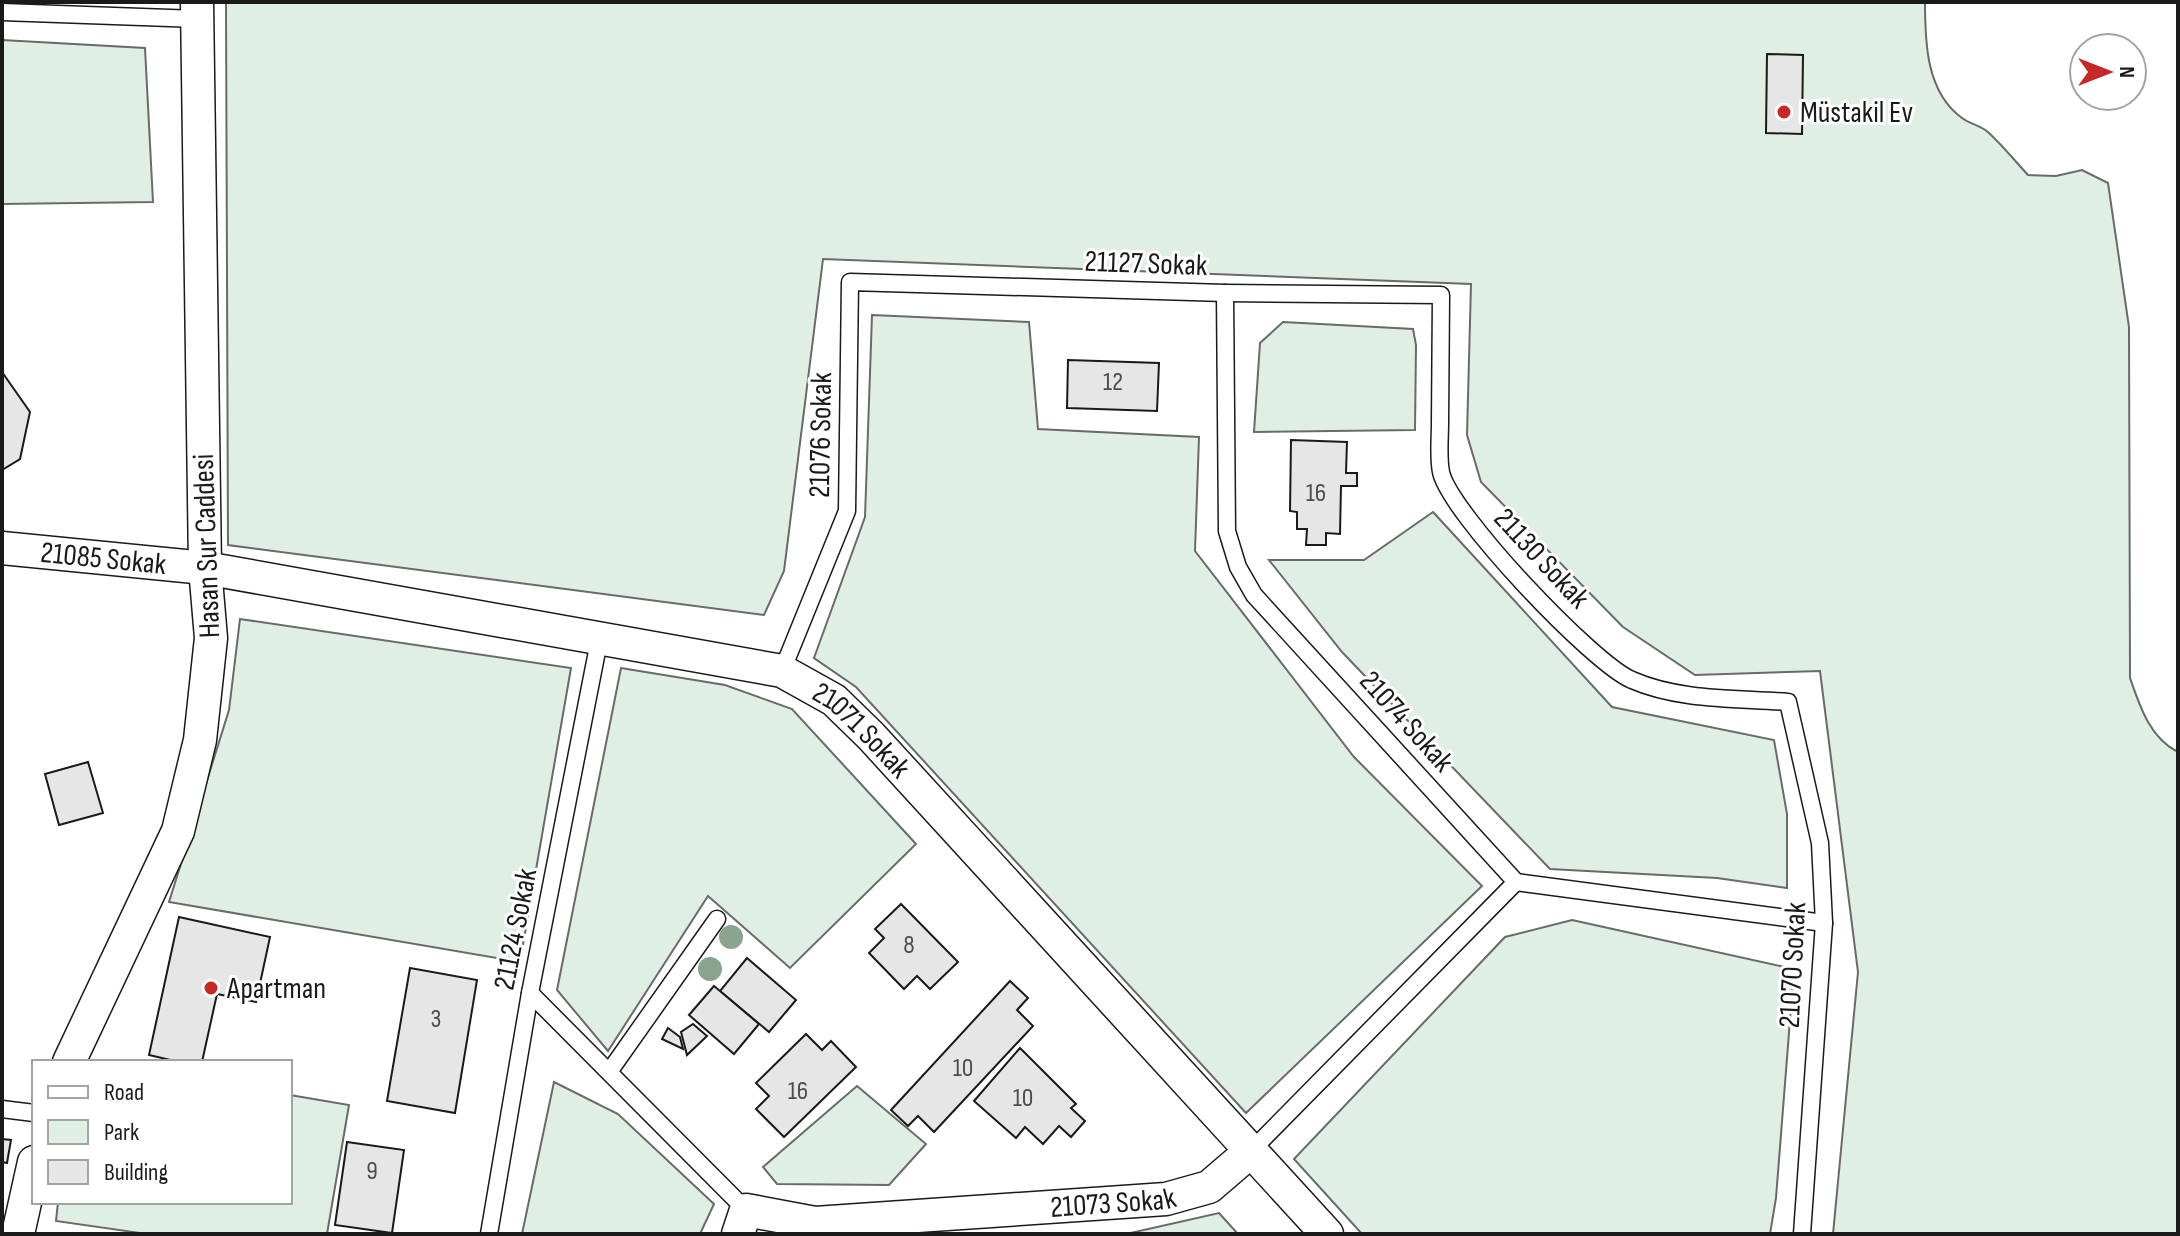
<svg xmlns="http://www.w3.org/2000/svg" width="2180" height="1236" viewBox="0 0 2180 1236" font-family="'Sofia Sans Condensed',sans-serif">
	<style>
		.green { fill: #e0efe3; stroke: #6a6a6a; stroke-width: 2 }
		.building { fill: #e6e6e6; stroke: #1a1a1a; stroke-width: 2 }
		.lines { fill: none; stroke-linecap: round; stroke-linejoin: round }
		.service-casing { stroke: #1a1a1a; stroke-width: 19 }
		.minor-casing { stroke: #1a1a1a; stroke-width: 35 }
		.service { stroke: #fff; stroke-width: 16 }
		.minor { stroke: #fff; stroke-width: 32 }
		.tree { fill: #8aa48f }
		.poi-dot { fill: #c62828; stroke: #fff; stroke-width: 3 }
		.labels { text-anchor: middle; stroke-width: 6; stroke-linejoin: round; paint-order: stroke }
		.number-label { font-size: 26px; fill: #4d4d4d }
		.poi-label { font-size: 30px; fill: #1a1a1a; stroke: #fff; text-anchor: start }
		.street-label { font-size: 30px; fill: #1a1a1a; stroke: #fff }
	</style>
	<rect width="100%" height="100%" fill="#fff"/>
	<!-- green -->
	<g class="green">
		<path d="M226,2H1925C1925,42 1926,92 1962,118C1970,124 1982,126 1989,133C2003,146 2015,161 2028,175L2056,176L2082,170L2108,183L2129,327L2130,678C2140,707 2150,738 2178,752V1234H1833L1858,972L1820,671L1695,675L1623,627L1481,482L1467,435L1471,284L823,259L784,571L764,615L228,545Z"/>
		<path d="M2,40L145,48L153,202L2,204Z"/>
		<path d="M872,315L1029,322L1038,429L1199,437L1195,551L1354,757L1482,886L1246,1113L856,687L814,658L865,517Z"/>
		<path d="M1283,322L1413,329L1416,345L1415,430L1254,432L1260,343Z"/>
		<path d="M1433,512L1612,707L1774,740L1787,814V888L1717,878L1550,869L1342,652L1269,560H1364Z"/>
		<path d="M240,619L571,668L520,962L169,902L229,710Z"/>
		<path d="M621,668L725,685L792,709L916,844L790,968L708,896L608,1051L557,990Z"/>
		<path d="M1572,920L1794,969L1776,1198L1770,1234H1362L1294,1159L1505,937Z"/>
		<path d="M554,1082L618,1114L714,1204L700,1234H522Z"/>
		<path d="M857,1086L926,1144L889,1185L777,1184L763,1167Z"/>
		<path d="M290,1095L349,1105L327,1234H147L56,1221L58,1202H290Z"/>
		<path d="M1219,1213L1238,1234H1126Z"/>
	</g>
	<!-- building -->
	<g class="building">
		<path d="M1767,54L1803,55L1802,134L1766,133Z"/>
		<path d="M1068,360L1159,363L1157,411L1067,408Z"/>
		<path d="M2,372L30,412L20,459L2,470Z"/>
		<path d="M1291,440L1347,442L1346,473H1357V486H1341L1340,534L1326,533V545H1306L1307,529H1297V512L1290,511Z"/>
		<path d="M88,762L103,813L59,825L45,774Z"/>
		<path d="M901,904L958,962L930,989L917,976L904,989L869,953L884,938L875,929Z"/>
		<path d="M179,917L270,937L256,1002L217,994L202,1062H179L149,1055Z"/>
		<path d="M747,958L796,1000L769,1032L720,991Z"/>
		<path d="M410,968L477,980L455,1113L387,1101Z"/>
		<path d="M1010,981L1028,998L1017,1010L1033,1026L934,1132L918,1116L908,1126L891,1110Z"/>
		<path d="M714,986L759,1024L734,1054L689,1015Z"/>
		<path d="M693,1024L707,1036L687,1055L681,1032Z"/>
		<path d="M668,1028L680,1037L683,1049L662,1039Z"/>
		<path d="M806,1034L822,1050L831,1041L856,1067L784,1137L756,1109L769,1096L756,1083Z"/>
		<path d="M1020,1048L1076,1104L1071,1108L1085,1121L1071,1137L1059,1126L1043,1144L1025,1127L1016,1138L974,1101Z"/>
		<path d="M2,1139L11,1140L7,1163L2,1162Z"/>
		<path d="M347,1142L404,1150L392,1233L335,1225Z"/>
	</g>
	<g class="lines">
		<!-- service casing -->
		<g class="service-casing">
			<g id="service">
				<path d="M2,12L198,19"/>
				<path d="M1225,293L1227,531L1238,567L1254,595L1516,882L1824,923"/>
				<path d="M782,671L847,511L850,282L1225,293L1441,295C1441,338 1440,381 1440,423C1440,438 1438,457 1441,472C1449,512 1593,664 1632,680C1680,701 1737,698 1788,702L1820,843L1824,923L1802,1234"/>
				<path d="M530,993L746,1210"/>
				<path d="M609,1072L717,919"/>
				<path d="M2,1109L34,1113"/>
				<path d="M1251,1151L1516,882"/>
				<path d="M489,1234L530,993L600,636"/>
			</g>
		</g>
		<!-- minor casing -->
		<g class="minor-casing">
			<g id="minor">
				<path id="s1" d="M2,548L205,568L782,671L834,700L871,736L1327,1234"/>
				<path d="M69,1062L178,831L200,740L211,638L205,568L197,2"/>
				<path d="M18,1234L34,1162"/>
				<path id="s2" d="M738,1234L746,1210L815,1223L1166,1199L1209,1187L1251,1151"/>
			</g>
		</g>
		<!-- service -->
		<use href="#service" class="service"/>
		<!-- minor -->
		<use href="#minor" class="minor"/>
	</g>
	<!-- trees -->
	<g class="tree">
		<circle cx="731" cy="937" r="12"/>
		<circle cx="710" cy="969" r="12"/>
	</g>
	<!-- markers -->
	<g class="poi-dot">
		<circle cx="1784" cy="112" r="8"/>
		<circle cx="211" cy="988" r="8"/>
	</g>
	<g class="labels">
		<!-- number labels -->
		<g class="number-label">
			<text x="1113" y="390">12</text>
			<text x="1316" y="501">16</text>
			<text x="909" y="953">8</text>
			<text x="436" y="1027">3</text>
			<text x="963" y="1076">10</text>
			<text x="798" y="1099">16</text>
			<text x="1023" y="1106">10</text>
			<text x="372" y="1179">9</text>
		</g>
		<!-- poi labels -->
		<g class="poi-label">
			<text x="1800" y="122">Müstakil Ev</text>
			<text x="227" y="998">Apartman</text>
		</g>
		<!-- street labels -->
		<g class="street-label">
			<text transform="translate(1146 263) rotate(2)" y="10">21127 Sokak</text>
			<text transform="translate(820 435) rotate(-89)" y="10">21076 Sokak</text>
			<text transform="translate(206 546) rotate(-92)" y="10">Hasan Sur Caddesi</text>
			<text dy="10" stroke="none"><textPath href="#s1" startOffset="102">21085 Sokak</textPath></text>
			<text transform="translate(1542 558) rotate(47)" y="10">21130 Sokak</text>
			<text transform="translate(1407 721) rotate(48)" y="10">21074 Sokak</text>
			<text dy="10" stroke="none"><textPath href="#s1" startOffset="890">21071 Sokak</textPath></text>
			<text transform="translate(515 929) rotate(-79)" y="10">21124 Sokak</text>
			<text transform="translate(1792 965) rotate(-87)" y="10">21070 Sokak</text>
			<text dy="10" stroke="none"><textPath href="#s2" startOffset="394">21073 Sokak</textPath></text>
		</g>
	</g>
	<!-- border -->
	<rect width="2180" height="1236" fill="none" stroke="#1a1a1a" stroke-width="8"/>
	<!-- legend -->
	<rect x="32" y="1060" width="260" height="144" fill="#ffffff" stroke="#a3a3a3" stroke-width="2"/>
	<rect x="48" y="1086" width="40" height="12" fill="#ffffff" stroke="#a3a3a3" stroke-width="2"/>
	<text x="104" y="1100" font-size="24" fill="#1a1a1a">Road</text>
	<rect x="48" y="1120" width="40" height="24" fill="#e0efe3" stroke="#a3a3a3" stroke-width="2"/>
	<text x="104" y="1140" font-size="24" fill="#1a1a1a">Park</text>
	<rect x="48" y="1160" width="40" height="24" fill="#e6e6e6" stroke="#a3a3a3" stroke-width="2"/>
	<text x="104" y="1180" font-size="24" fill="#1a1a1a">Building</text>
	<!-- north arrow -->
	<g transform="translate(2108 72) rotate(90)"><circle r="38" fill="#ffffff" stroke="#a3a3a3" stroke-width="2"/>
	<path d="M0-6L14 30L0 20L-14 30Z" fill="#c62828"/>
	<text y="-12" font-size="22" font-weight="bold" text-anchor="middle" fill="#1a1a1a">N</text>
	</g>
</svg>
